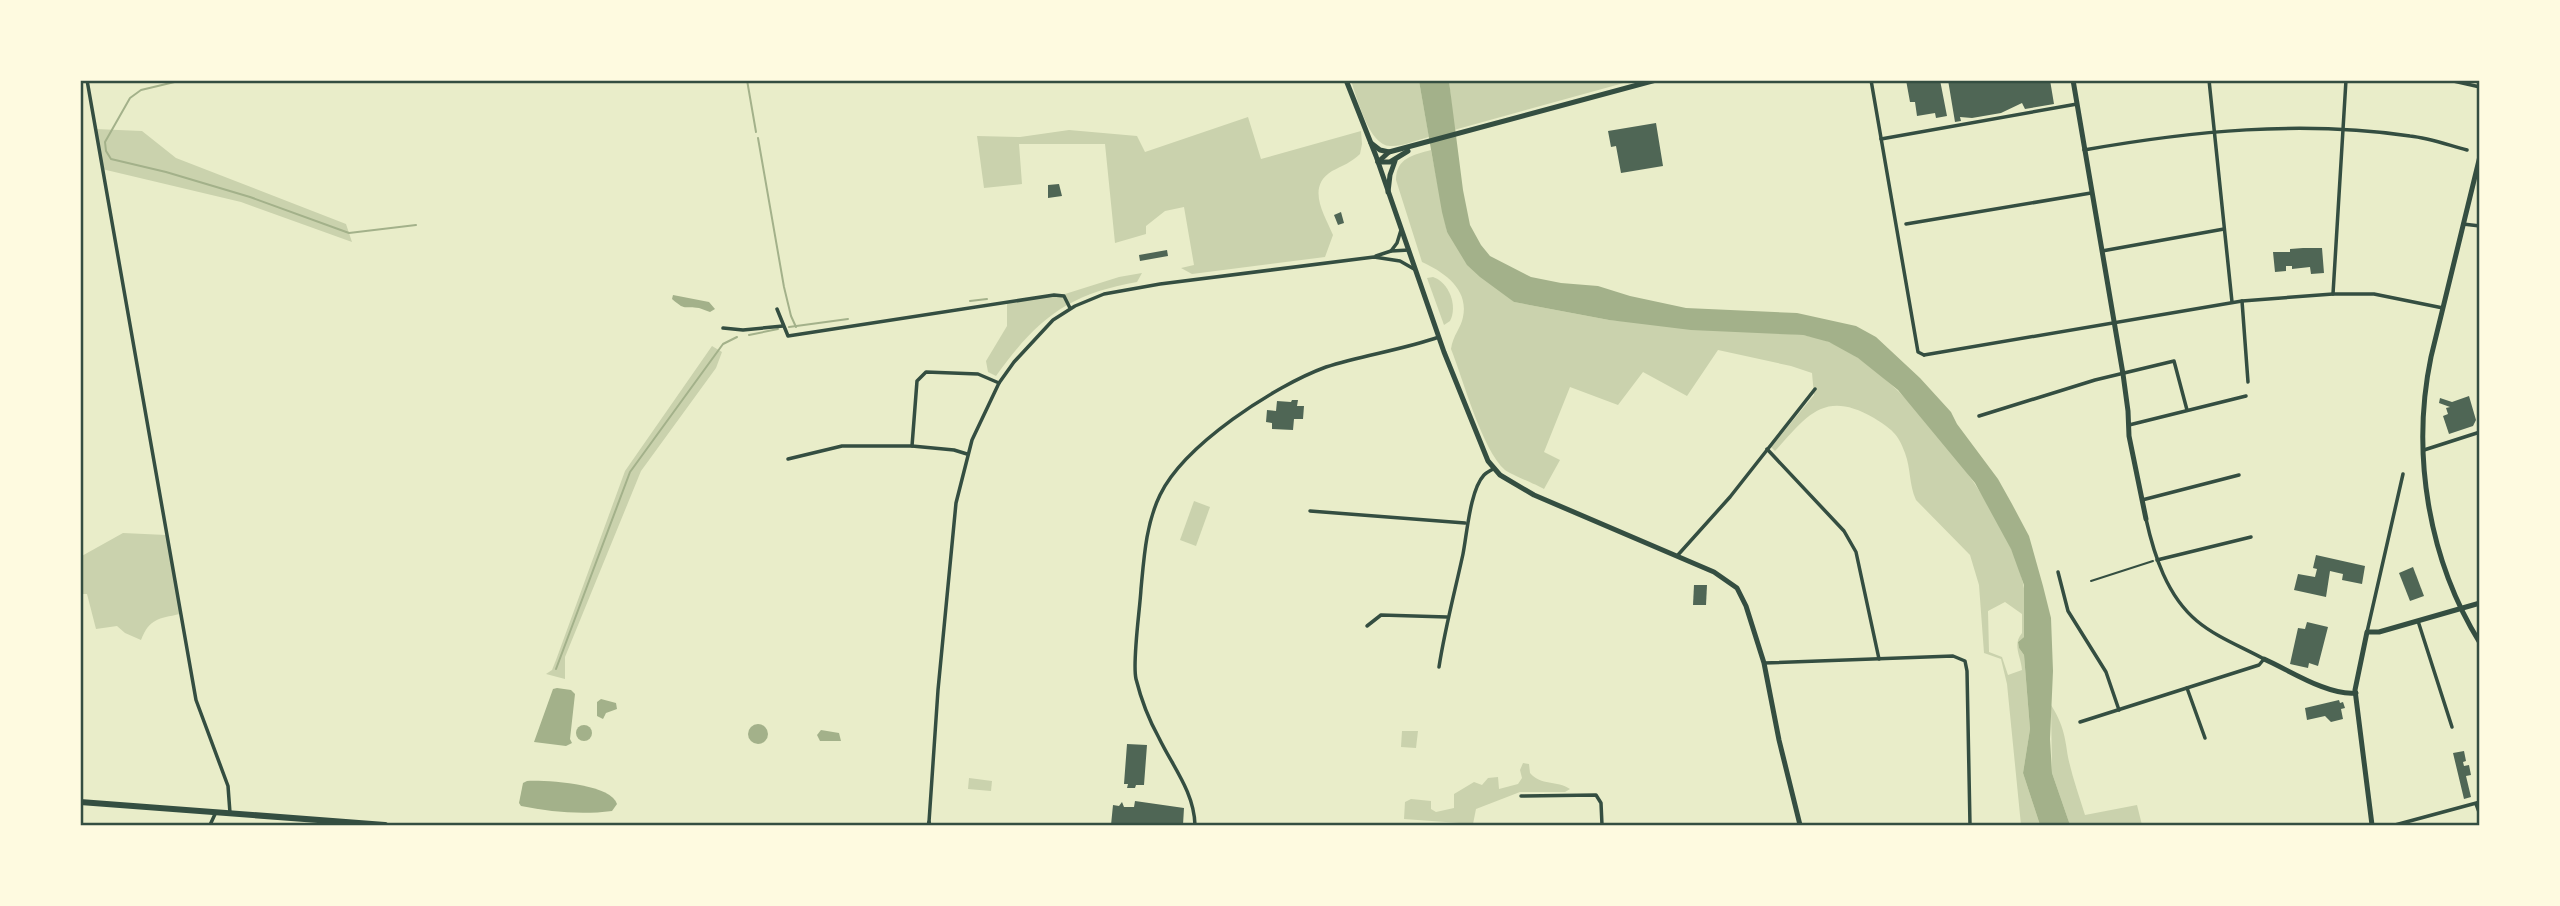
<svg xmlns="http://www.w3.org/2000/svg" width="2560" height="906" viewBox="0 0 2560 906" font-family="'DejaVu Sans',sans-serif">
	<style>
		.green { fill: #cad2ad; fill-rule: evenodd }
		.water { fill: #a3b18a }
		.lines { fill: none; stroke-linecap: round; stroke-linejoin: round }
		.stream { stroke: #a3b18a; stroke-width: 2 }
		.building { fill: #4f6655 }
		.path { stroke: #344e41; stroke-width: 2 }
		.minor { stroke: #344e41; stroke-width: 3.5 }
		.tertiary { stroke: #344e41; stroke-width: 5 }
		.secondary { stroke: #344e41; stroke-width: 5 }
		.trunk { stroke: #344e41; stroke-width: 6 }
		.neatline { fill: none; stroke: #344e41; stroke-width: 2.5 }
	</style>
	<rect width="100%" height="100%" fill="#e9edc9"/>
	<!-- green -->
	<g class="green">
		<path d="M1449,80L1631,81L1454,130Z"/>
		<path d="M1351,81H1419L1429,137C1417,140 1402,147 1390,146C1369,146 1357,97 1351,81Z"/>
		<path d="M1248,117L1261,159L1361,131L1362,144L1360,154C1352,162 1342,166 1332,171C1306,187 1324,214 1333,235L1325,257L1192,274L1181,268L1194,265L1184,207L1165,211L1146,226V234L1115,243L1105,144H1019L1022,184L984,188L977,136L1020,137L1069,130L1137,136L1145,152Z"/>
		<path d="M95,129L142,131L176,158L346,224L352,242L241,202L102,169Z"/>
		<path d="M1431,150L1447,232L1514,302L1609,320L1803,335C1812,337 1821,338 1829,342C1901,370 2006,508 2023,583C2027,600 2024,620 2024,637L2018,642L2019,648L2024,655L2030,729L2023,773L2040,825H2021L2007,684L2001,659L1984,653L1979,585L1970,555L1916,500C1909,485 1911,469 1905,453C1898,433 1891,429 1874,418C1824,389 1807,416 1775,451L1771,447L1814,395L1812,373L1791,366L1718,350L1687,396L1643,372L1618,405L1570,387L1544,452L1560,460L1544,489C1535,484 1510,474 1505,470C1482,450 1463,379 1451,349C1453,335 1461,328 1463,317C1469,289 1444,272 1422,262L1396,180C1396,158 1413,155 1431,150ZM2005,602L2022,614V633C2012,645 2021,656 2022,670L2008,675L2002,657L1989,652L1988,611Z"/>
		<path d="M1142,273L1137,282C1068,294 1037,319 996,376L988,372L986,361L1007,326V302L1065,294L1119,277Z"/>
		<path d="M1433,277C1449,282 1458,306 1450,321L1444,325L1427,278Z"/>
		<path d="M712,346L722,352L716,368L641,471L565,657V679L546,674L552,670L556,660L625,471Z"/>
		<path d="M1194,501L1210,507L1196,546L1180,540Z"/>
		<path d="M123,533L166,535L180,614C158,619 150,618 141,640L125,633L117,626L96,629L87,594H81L80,557Z"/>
		<path d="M2051,705C2063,724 2065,736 2068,757C2072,776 2079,796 2085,815L2137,805L2142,825H2070L2052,773Z"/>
		<path d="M1402,731H1418L1416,748L1401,747Z"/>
		<path d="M1523,763L1529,764L1530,773C1541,786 1557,780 1570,789L1565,792H1520L1476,809L1473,824L1404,819L1405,802L1411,799L1431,801V809L1436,812L1454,808V794L1474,782L1482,785L1488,778L1498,777L1499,789L1518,784L1522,778L1520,770Z"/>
		<path d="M969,778L992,781L991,791L968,789Z"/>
	</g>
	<!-- water -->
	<g class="water">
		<path d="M1419,81H1449L1463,190L1470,225L1481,245L1490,256L1531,277L1561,283L1598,286L1630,296L1686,308L1797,313L1856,326L1876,337L1920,378L1951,412L1957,424L1998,479L2012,504L2029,536L2043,586L2051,618L2053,671L2050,739L2052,773L2070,825H2040L2023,773L2030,729L2024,655L2019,648L2018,642L2024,637V585L2011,549L1975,483L1898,390L1858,358L1829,342L1803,335L1691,330L1609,320L1514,302L1480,277L1467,265L1447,232L1442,212Z"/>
		<path d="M673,295L709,302L715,309L710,312C706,311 703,309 699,308C683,305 687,312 672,299Z"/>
		<path d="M557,688L571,690L575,694L570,739L572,743L566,746L534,742L553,689Z"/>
		<path d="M601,699L616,703L617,709L606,713L603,719L597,716V702Z"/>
		<circle cx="758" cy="734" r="10"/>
		<circle cx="584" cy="733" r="8"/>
		<path d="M821,730L839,733L841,741H820L817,735Z"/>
		<path d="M527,781C547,780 611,784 617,804L612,811C581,815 551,812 521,806L519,803L523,783Z"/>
	</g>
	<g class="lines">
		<!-- stream -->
		<g class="stream">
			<path d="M183,80L141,90L130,98L105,142L106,151L111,159L166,172L250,197L349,233L416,225"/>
			<path d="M747,80L756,132"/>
			<path d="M758,138L784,287L791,316L796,327"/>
			<path d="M970,301L987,299"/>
			<path d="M789,327L848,319"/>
			<path d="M749,335L778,329"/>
			<path d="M556,669L630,472L723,344L737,337"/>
		</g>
	</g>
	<!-- building -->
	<g class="building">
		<path d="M1906,80H1940L1947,116L1936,118L1935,113L1917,116L1915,102H1910Z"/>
		<path d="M1948,80H2050L2054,104L2025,109L2022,103L2001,113L1972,118L1960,117L1961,121L1955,122Z"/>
		<path d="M1656,123L1663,166L1621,173L1616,146L1611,147L1608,131Z"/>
		<path d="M1059,184L1062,196L1048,198V185Z"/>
		<path d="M1341,212L1344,223L1338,225L1334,215Z"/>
		<path d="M2303,248H2322L2324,273L2311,274L2310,267L2292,269V266H2286V271L2275,272L2273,252H2290V249Z"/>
		<path d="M1167,250L1168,256L1140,261L1139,255Z"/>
		<path d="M2469,396L2476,420L2473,426L2449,434L2443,416L2448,414L2446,408L2450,407L2439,403L2440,398L2452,402Z"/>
		<path d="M1292,400H1298L1297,406H1304L1303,419H1294L1293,430L1272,429V423L1266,422L1267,410L1276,411L1277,401L1291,402Z"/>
		<path d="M2316,555L2365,566L2362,584L2342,580L2343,574L2330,571L2326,597L2294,590L2298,574L2315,577L2317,569L2313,568Z"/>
		<path d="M2413,567L2424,596L2410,601L2399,573Z"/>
		<path d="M1694,585H1707L1706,605H1693Z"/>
		<path d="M2307,622L2328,627L2318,666L2309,663L2308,668L2290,664L2298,628L2305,629Z"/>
		<path d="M2339,700L2340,703L2343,702L2345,708L2341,709L2343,719L2331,722L2325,716L2307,720L2305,708Z"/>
		<path d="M1127,744L1147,745L1144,785H1136L1135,788H1127L1128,784H1124Z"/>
		<path d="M2464,751L2466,761L2463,762L2464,766L2469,765L2471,775L2466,776L2471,797L2464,799L2453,753Z"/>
		<path d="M1135,801L1184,808L1183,825H1111L1113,805L1119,806L1122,802L1124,807H1134Z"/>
	</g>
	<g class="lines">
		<!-- path -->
		<path class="path" d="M2091,581L2153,561"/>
		<!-- minor -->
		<g class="minor">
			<path d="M87,80L196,700L228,786L230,813"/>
			<path d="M1871,80L1918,352L1924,355"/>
			<path d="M2209,80L2232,302"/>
			<path d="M2449,80L2480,87"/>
			<path d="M1881,139L2077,104"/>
			<path d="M2084,150C2191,131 2301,120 2410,136C2429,138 2448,145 2467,150"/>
			<path d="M1906,224L2091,193"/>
			<path d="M2463,224L2480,226"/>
			<path d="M1391,251L1397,243L1401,230"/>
			<path d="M2102,251L2224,229"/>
			<path d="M1376,256L1391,251L1409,250"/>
			<path d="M2333,294L2346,80"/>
			<path d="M2242,301L2248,382"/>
			<path d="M777,309L788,336L1054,295L1064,296L1070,308"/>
			<path d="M723,328L743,330L783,326"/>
			<path d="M1924,355L2242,301L2333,294H2374L2443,308"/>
			<path d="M1979,416L2095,380L2174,361L2187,410"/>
			<path d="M2129,425L2246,396"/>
			<path d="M912,446L954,450L967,454"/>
			<path d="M1767,449L1844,531L1856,552L1879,659"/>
			<path d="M2424,450L2480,432"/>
			<path d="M788,459L842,446H912L917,381L926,372L978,374L999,383"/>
			<path d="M2142,500L2239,475"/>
			<path d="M1310,511L1465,523"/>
			<path d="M1677,556L1730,497L1815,389"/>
			<path d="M2157,560L2251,537"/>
			<path d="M2058,572L2068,611L2106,672L2119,710"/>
			<path d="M2418,621L2452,727"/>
			<path d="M1367,626L1381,615L1447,617"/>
			<path d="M2367,632L2403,474"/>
			<path d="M1764,663L1953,656L1965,661L1967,671L1970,825"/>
			<path d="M1439,667C1445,628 1455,591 1463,554C1467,534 1470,490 1484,475C1487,472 1490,471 1493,469"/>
			<path d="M2187,688L2205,738"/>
			<path d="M2080,722L2259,665L2264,659C2242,647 2216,637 2197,621C2167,596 2154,555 2146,519"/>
			<path d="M1521,796L1596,795L1601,803L1602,825"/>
			<path d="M2476,804L2480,815"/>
			<path d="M929,822L938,690L956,503L972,440L999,383L1014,362L1053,320L1075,306L1104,294L1160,284L1374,257L1400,261L1414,269"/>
			<path d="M210,825L216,812"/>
			<path d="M928,825L929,822L930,825"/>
			<path d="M1195,825C1194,792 1173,767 1159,738C1149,720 1141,699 1136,679C1132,662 1140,609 1141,589C1144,557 1146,524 1160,495C1184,445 1274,386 1326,367C1363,355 1402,350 1439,337"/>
			<path d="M2395,825L2480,802"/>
		</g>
		<!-- tertiary -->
		<g class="tertiary">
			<path d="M2073,80L2123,374L2128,411L2129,436L2146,519"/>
			<path d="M1371,143L1380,150L1389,152"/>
			<path d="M1378,162L1389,152L1656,80"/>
			<path d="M1378,162H1390L1408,151"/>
			<path d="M1388,192L1390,175L1395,161"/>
			<path d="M2264,659C2289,670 2328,696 2356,693"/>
			<path d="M2372,825L2355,690L2367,632H2379L2480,603"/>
		</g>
		<!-- secondary -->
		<g class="secondary">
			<path d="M1346,80L1376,156L1444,352L1488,461L1500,475L1534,495L1714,572L1737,588L1746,606L1764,663L1779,740L1800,825"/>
			<path d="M2480,156L2431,357C2411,453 2428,559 2480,643"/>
		</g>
		<!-- trunk -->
		<path class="trunk" d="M80,802L385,825"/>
	</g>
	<!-- border -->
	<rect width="2560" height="906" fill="none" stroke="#fefae0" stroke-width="164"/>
	<rect x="82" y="82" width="2396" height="742" class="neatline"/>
</svg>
